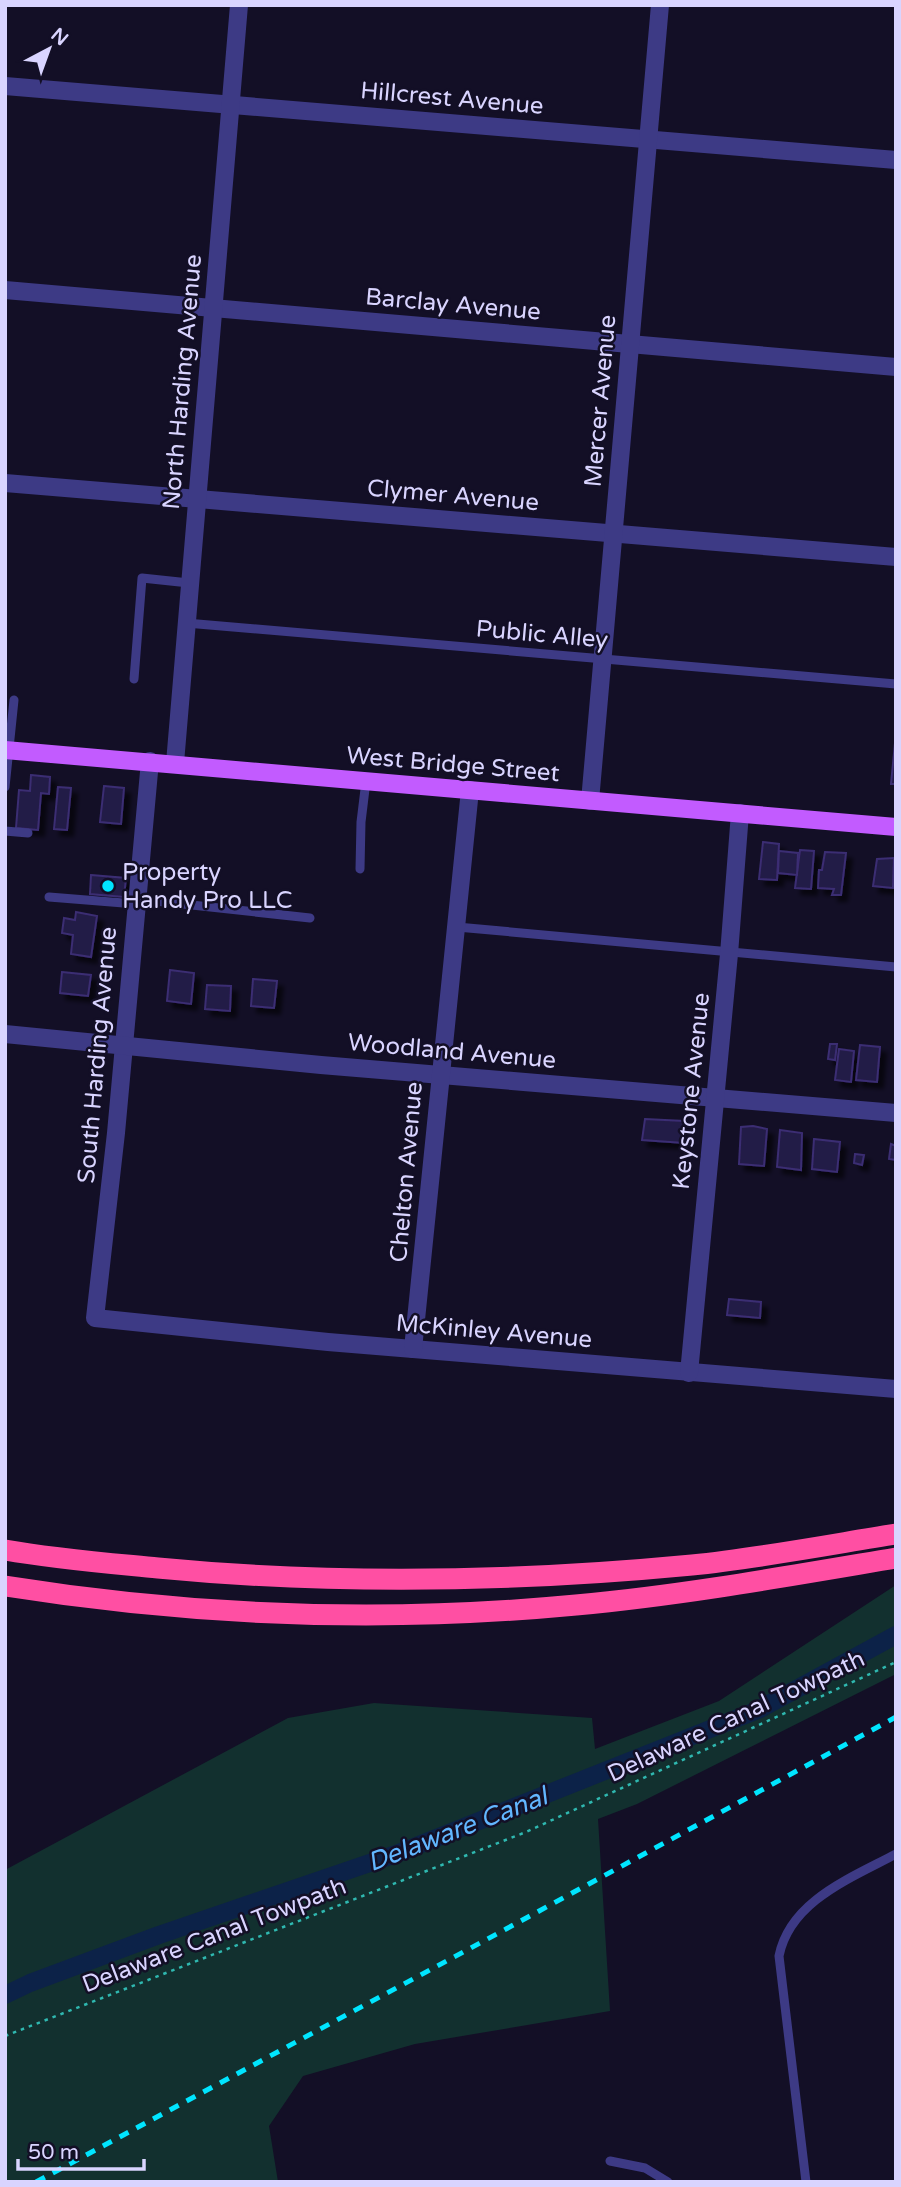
<svg xmlns="http://www.w3.org/2000/svg" width="901" height="2187" viewBox="0 0 901 2187" font-family="'Varela Round',sans-serif">
	<style>
		.green { fill: #12302f }
		.lines { fill: none; stroke-linecap: round; stroke-linejoin: round }
		.canal { stroke: #0c2248; stroke-width: 18 }
		.building { fill: #241b47; stroke: #3b2d73; stroke-width: 2; filter: url(#shadow) }
		.path { stroke: #2fb8b0; stroke-width: 2.5; stroke-dasharray: 3.5 5; stroke-linecap: butt }
		.service { stroke: #3d3a85; stroke-width: 9 }
		.minor { stroke: #3d3a85; stroke-width: 18 }
		.primary { stroke: #c25bff; stroke-width: 18 }
		.motorway { stroke: #ff4fa3; stroke-width: 21 }
		.rail { stroke: #00e5ff; stroke-width: 5; stroke-dasharray: 10 9; stroke-linecap: butt }
		.poi-dot { fill: #00e5ff; stroke: #130f26; stroke-width: 2.5 }
		.labels { text-anchor: middle; stroke-width: 5; stroke-linejoin: round; paint-order: stroke }
		.street-label { font-size: 24px; fill: #d9d4ff; stroke: #130f26 }
		.poi-label { font-size: 24px; fill: #d9d4ff; stroke: #130f26; text-anchor: start }
		.water-label { font-size: 26px; font-style: italic; fill: #62b6ff; stroke: #130f26 }
	</style>
	<defs>
		<filter id="shadow"><feDropShadow dx="6" dy="6" stdDeviation="2" flood-color="#0009"/></filter>
	</defs>
	<rect width="100%" height="100%" fill="#130f26"/>
	<!-- green -->
	<path class="green" d="M896,1585V1674L637,1804L598,1819L610,2011L415,2044L303,2076L269,2126L278,2182H5V1870L288,1718L374,1703L592,1718L595,1749L719,1701Z"/>
	<g class="lines">
		<!-- canal -->
		<path class="canal" d="M5,1995L30,1983L159,1935L396,1854L758,1710L896,1635"/>
	</g>
	<!-- building -->
	<g class="building">
		<path d="M895,743H896V784H891Z"/>
		<path d="M31,775L50,777L49,794L41,793L38,830L16,828L19,790L30,791Z"/>
		<path d="M104,786L124,788L121,824L100,822Z"/>
		<path d="M58,787L71,788L67,830L54,829Z"/>
		<path d="M763,842L779,844L777,880L759,879Z"/>
		<path d="M800,850L814,851L811,889L795,888Z"/>
		<path d="M779,851L798,853L797,875L778,873Z"/>
		<path d="M825,852L846,853L841,895H832L834,889L818,888L819,870H822Z"/>
		<path d="M894,858L893,888L873,886L877,859Z"/>
		<path d="M91,875L126,878L124,897L90,894Z"/>
		<path d="M76,912L97,916L91,957L71,954L73,935L62,933L64,918L75,920Z"/>
		<path d="M170,970L194,973L191,1004L167,1001Z"/>
		<path d="M62,972L91,975L88,996L60,993Z"/>
		<path d="M253,979L277,981L274,1008L251,1006Z"/>
		<path d="M207,985L231,986L230,1011L205,1009Z"/>
		<path d="M830,1044H837L835,1060L828,1059Z"/>
		<path d="M860,1045L880,1047L877,1082L856,1080Z"/>
		<path d="M839,1049L854,1051L851,1082L835,1080Z"/>
		<path d="M645,1119L684,1121V1143L642,1140Z"/>
		<path d="M753,1126L767,1129L764,1166L739,1164L741,1127Z"/>
		<path d="M780,1130L802,1133L801,1170L777,1167Z"/>
		<path d="M814,1139L840,1142L837,1172L812,1169Z"/>
		<path d="M896,1139V1160L889,1159L891,1144L896,1146Z"/>
		<path d="M855,1154L864,1155L862,1165L854,1163Z"/>
		<path d="M729,1299L761,1302L760,1318L727,1315Z"/>
	</g>
	<g class="lines">
		<!-- path -->
		<path class="path" d="M5,2036L526,1832L896,1662"/>
		<!-- service -->
		<g class="service">
			<path d="M186,623L896,684"/>
			<path d="M134,679L142,578L189,583"/>
			<path d="M5,787L14,700"/>
			<path d="M5,831L28,833"/>
			<path d="M360,869L361,822L366,781"/>
			<path d="M49,897L136,904L155,901L310,918"/>
			<path d="M457,927L896,967"/>
			<path d="M610,2161L645,2168L668,2182"/>
			<path d="M806,2182L779,1956C790,1901 851,1878 896,1854"/>
		</g>
		<!-- minor -->
		<g class="minor">
			<path d="M5,86L896,160"/>
			<path d="M5,290L896,367"/>
			<path d="M5,483L896,557"/>
			<path d="M150,761L116,1133L95,1318L328,1342L896,1389"/>
			<path d="M175,763L239,5"/>
			<path d="M590,801L660,5"/>
			<path d="M5,1034L321,1065L896,1113"/>
			<path d="M413,1349L470,790"/>
			<path d="M689,1373L729,954L740,813"/>
		</g>
		<!-- primary -->
		<path class="primary" d="M5,750L896,827"/>
		<!-- motorway -->
		<g class="motorway">
			<path d="M5,1550C56,1559 107,1563 158,1568C335,1585 514,1582 692,1565C760,1558 828,1545 896,1534"/>
			<path d="M5,1586C193,1616 387,1623 576,1605C683,1595 789,1576 896,1558"/>
		</g>
		<!-- rail -->
		<path class="rail" d="M36,2182L506,1929L896,1717"/>
	</g>
	<!-- markers -->
	<circle class="poi-dot" cx="108" cy="886" r="7"/>
	<g class="labels">
		<!-- street labels -->
		<g class="street-label">
			<text transform="translate(452 98) rotate(5)" y="8">Hillcrest Avenue</text>
			<text transform="translate(453 304) rotate(5)" y="8">Barclay Avenue</text>
			<text transform="translate(182 382) rotate(-85)" y="8">North Harding Avenue</text>
			<text transform="translate(600 401) rotate(-85)" y="8">Mercer Avenue</text>
			<text transform="translate(453 495) rotate(5)" y="8">Clymer Avenue</text>
			<text transform="translate(542 634) rotate(5)" y="8">Public Alley</text>
			<text transform="translate(453 764) rotate(5)" y="8">West Bridge Street</text>
			<text transform="translate(452 1051) rotate(5)" y="8">Woodland Avenue</text>
			<text transform="translate(97 1055) rotate(-85)" y="8">South Harding Avenue</text>
			<text transform="translate(691 1091) rotate(-84)" y="8">Keystone Avenue</text>
			<text transform="translate(406 1172) rotate(-85)" y="8">Chelton Avenue</text>
			<text transform="translate(494 1331) rotate(5)" y="8">McKinley Avenue</text>
			<text transform="translate(736 1716) rotate(-25)" y="8">Delaware Canal Towpath</text>
			<text transform="translate(214 1935) rotate(-21)" y="8">Delaware Canal Towpath</text>
		</g>
		<!-- poi labels -->
		<g class="poi-label">
			<text x="122" y="880">Property<tspan x="122" dy="28">Handy Pro LLC</tspan></text>
		</g>
		<!-- water labels -->
		<g class="water-label">
			<text transform="translate(457 1829) rotate(-21)" y="9">Delaware Canal</text>
		</g>
	</g>
	<!-- border -->
	<rect width="901" height="2187" fill="none" stroke="#d9d4ff" stroke-width="14"/>
	<!-- north arrow -->
	<g transform="translate(49 49) rotate(41)" stroke="#130f26" stroke-width="5" paint-order="stroke">
	<path d="M0-5L12 26L0 18L-12 26Z" fill="#d9d4ff"/>
	<text y="-10" font-size="19" font-weight="bold" text-anchor="middle" fill="#d9d4ff">N</text>
	</g>
	<!-- scale -->
	<path d="M18 2159v10h126v-10" fill="none" stroke="#d9d4ff" stroke-width="3.5"/>
	<text x="28" y="2159" font-size="21" fill="#d9d4ff" stroke="#130f26" stroke-width="5" paint-order="stroke">50 m</text>
</svg>
